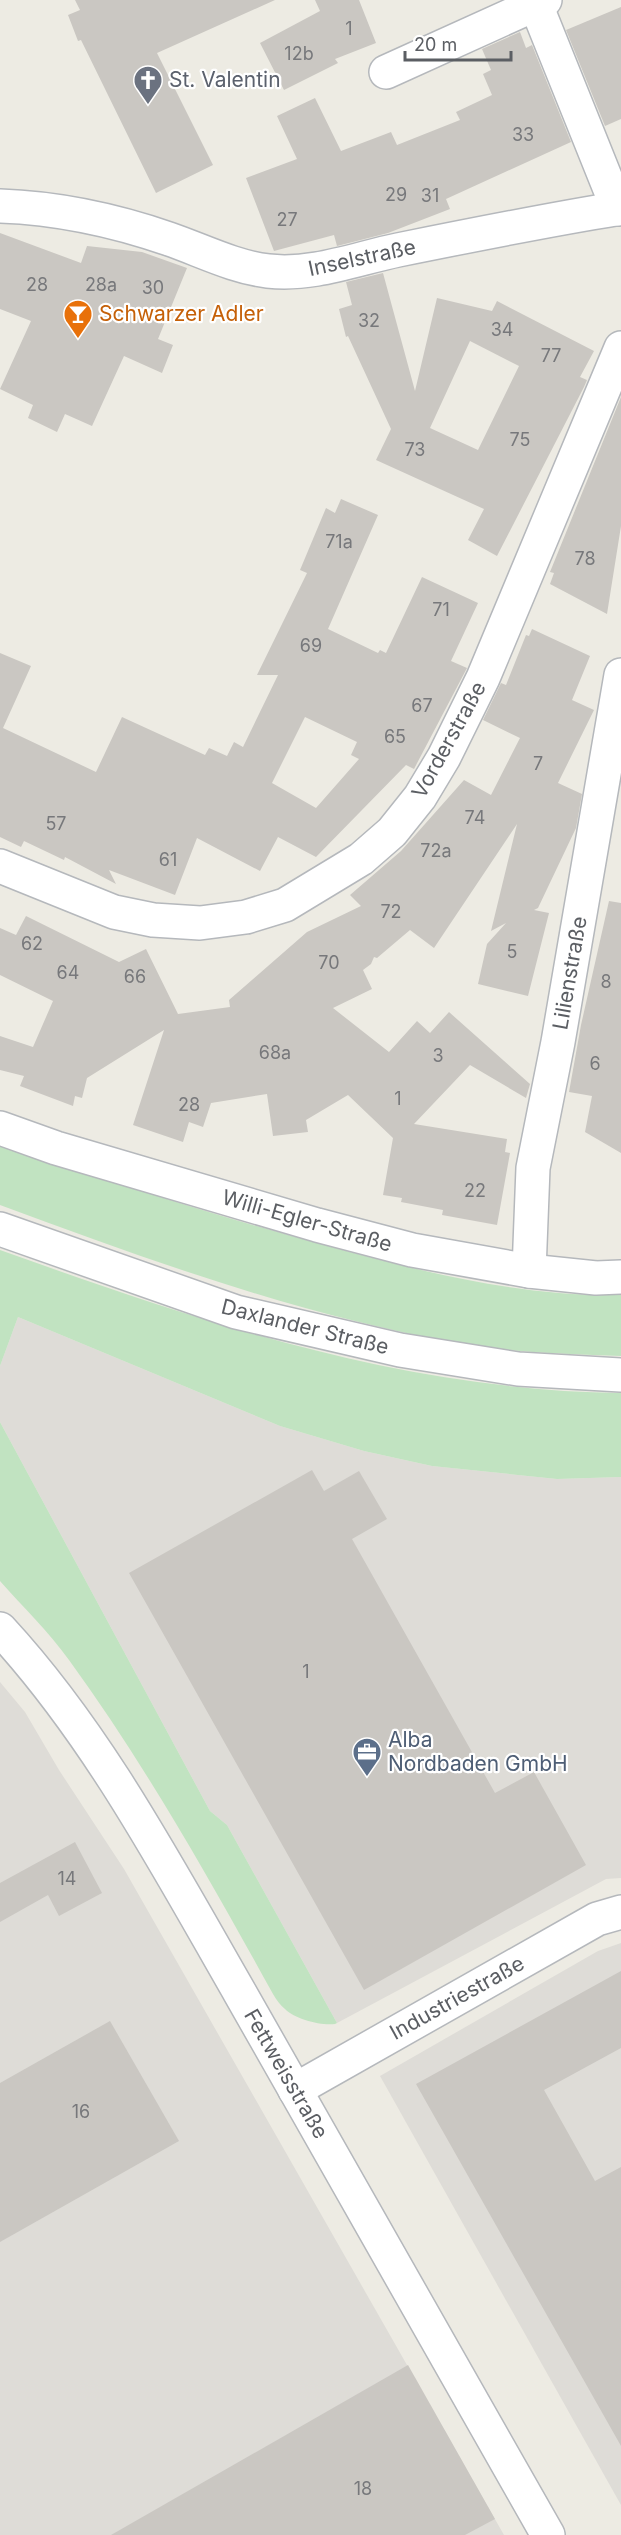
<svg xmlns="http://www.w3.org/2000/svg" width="621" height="2535" viewBox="0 0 621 2535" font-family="Inter,sans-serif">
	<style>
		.industrial { fill: #dedcd7 }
		.green { fill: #c1e3c1 }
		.building { fill: #cac7c2; fill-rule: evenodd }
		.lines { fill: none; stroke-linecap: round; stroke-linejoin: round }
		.minor-casing { stroke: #b5b8bc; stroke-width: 36 }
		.minor { stroke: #fff; stroke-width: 33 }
		.labels { text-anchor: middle; stroke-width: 4.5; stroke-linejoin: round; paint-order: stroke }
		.number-label { font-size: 18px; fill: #77787b }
		.worship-label { font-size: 21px; fill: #5b616d; stroke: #fff; text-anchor: start }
		.street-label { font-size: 21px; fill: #5b5e63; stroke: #fff }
		.food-label { font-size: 21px; fill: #c56008; stroke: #fff; text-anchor: start }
		.service-label { font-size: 21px; fill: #4e5e75; stroke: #fff; text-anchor: start }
	</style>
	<rect width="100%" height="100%" fill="#edebe3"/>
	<!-- industrial -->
	<g class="industrial">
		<path d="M18,1317L280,1426L364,1451L432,1466L557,1479L621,1477V1878L606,1879L337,2023L227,1825L210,1811L0,1422V1366Z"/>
		<path d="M0,1682L25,1712L59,1770L124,1869L504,2535H0Z"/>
		<path d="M621,1943V2505L380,2076L598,1951Z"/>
	</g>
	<!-- green -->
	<g class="green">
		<path d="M0,1143C106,1181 213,1215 321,1244C418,1271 520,1297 621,1295V1356C568,1354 514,1353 462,1344C303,1316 151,1261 0,1205Z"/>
		<path d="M0,1250C204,1323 402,1390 621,1393V1477L557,1479L432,1466L364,1451L280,1426L18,1317L0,1366Z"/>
		<path d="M0,1422L210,1811L227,1825L337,2023L335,2024C321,2026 295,2019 285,2009C280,2005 276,1999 273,1994C210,1880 146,1766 69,1660C49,1632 23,1607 0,1581Z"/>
	</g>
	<!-- building -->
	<g class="building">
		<path d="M75,0H275L157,53L213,165L156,193L81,40L78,41L68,15L80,10Z"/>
		<path d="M315,0H359L376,43L335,59L338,63L284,90L260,43L320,11Z"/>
		<path d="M621,7V119L605,126L566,30Z"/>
		<path d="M520,32L526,48L532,45L571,142L446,199L450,209L388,233L337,246L334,235L274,251L246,178L297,159L277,116L315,98L341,151L391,132L397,145L460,120L456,112L492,95L483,74L491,70L482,49Z"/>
		<path d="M0,233L81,263L87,246L142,252L187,268L158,339L173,345L162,373L124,356L92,426L65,414L57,432L28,418L33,405L0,389L31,321L0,309Z"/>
		<path d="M383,273L415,391L437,298L492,311L497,301L594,351L580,377L587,380L584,387L497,556L468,540L484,509L376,460L391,429L348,336L346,337L339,309L352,305L346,282ZM470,341L519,366L478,450L430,428Z"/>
		<path d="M621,397V526L607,614L550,584L554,573L550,572Z"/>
		<path d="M341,499L378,515L328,629L378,653L380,650L386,653L422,577L478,603L451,661L467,668L414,769L406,765L316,857L278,837L260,871L197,838L175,895L109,870L116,884L65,857L64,860L24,841L21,847L0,837V653L31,666L3,728L96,772L122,717L205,755L209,748L227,756L234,742L243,747L278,675H257L307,573L300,570L326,508L335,513ZM305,717L357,742L351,755L359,759L316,808L272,783Z"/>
		<path d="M532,629L590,656L572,700L594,710L558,783L582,794L576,828L538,908L534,910L549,913L528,996L478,984L487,944L506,923L491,931L517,824L434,948L410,930L377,958L374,957L371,964L363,970L372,989L333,1008L389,1052L417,1021L430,1033L449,1012L530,1084L526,1098L470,1065L414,1124L507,1139L505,1152L510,1153L497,1225L442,1215L443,1210L401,1202L402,1198L383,1195L393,1138L348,1095L306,1120L308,1132L273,1136L267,1094L211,1103L203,1127L189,1122L183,1142L133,1125L164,1030L87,1078L82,1098L75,1096L73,1106L20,1086L24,1076L0,1070V1036L33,1047L53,1001L0,975V928L16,935L26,916L119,962L146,949L178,1014L230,1007L229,1000L307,932L361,906L350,895L401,851L464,780L491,795L520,738L483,720L501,683L506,685L526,635L529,636Z"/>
		<path d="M609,901L621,903V1153L585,1132L592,1096L569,1092L581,1025Z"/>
		<path d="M312,1470L324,1491L359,1471L387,1519L352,1539L495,1793L534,1772L586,1865L364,1990L129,1573Z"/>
		<path d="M75,1842L102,1893L59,1916L48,1895L0,1922V1883Z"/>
		<path d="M621,1971V2048L544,2090L595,2181L621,2167V2446L416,2084Z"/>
		<path d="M110,2021L179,2141L0,2242V2083Z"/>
		<path d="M408,2365L495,2519L465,2535H111Z"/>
	</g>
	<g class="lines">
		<!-- minor casing -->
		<g class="minor-casing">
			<g id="minor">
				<path d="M534,0L618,209"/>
				<path d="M386,72L545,0"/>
				<path d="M0,206C58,208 114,220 169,239C201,250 234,267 268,271C313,276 355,259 398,250C472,235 546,220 621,208"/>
				<path d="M0,866L114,912L153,920L200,923L246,917L285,905L361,859L392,832L420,797L444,757L483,678L621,348"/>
				<path d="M0,1128L56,1148L317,1225L412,1250L529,1271L596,1278L621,1277"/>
				<path d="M0,1229L236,1312L400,1350L518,1369L621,1375"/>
				<path d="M529,1271L533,1168L558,1042L621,675"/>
				<path d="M0,1629C98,1735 168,1868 240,1993C343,2173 445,2354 548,2535"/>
				<path d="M295,2090L597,1919L621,1912"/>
			</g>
		</g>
		<!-- minor -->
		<use href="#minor" class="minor"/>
	</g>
	<!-- icons -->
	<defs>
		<g id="church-pin" transform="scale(1.5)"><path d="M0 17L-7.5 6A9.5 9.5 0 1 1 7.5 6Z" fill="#6b7280" stroke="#fff"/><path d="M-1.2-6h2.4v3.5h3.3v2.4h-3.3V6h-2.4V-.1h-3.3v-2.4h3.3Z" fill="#fff"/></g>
		<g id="bar-pin" transform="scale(1.5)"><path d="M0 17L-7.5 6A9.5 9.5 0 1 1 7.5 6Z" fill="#e8710a" stroke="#fff"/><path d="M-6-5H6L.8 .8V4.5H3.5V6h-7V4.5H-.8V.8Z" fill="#fff"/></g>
		<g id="office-pin" transform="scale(1.5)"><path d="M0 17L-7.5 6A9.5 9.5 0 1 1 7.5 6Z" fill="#5c6f8a" stroke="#fff"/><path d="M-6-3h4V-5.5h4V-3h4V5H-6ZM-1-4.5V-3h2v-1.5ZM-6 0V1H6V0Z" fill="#fff"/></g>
	</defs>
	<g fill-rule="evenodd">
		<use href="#church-pin" x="148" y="80"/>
		<use href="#bar-pin" x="78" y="314"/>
		<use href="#office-pin" x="367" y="1752"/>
	</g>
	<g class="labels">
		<!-- number labels -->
		<g class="number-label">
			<text x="349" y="35">1</text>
			<text x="299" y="60">12b</text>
			<text x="523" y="141">33</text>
			<text x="396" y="201">29</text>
			<text x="430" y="202">31</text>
			<text x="287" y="226">27</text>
			<text x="37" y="291">28</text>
			<text x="101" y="291">28a</text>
			<text x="153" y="294">30</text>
			<text x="369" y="327">32</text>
			<text x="502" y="336">34</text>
			<text x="551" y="362">77</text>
			<text x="520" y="446">75</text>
			<text x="415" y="456">73</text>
			<text x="339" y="548">71a</text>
			<text x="585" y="565">78</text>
			<text x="441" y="616">71</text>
			<text x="311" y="652">69</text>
			<text x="422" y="712">67</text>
			<text x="395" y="743">65</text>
			<text x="538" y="770">7</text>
			<text x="475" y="824">74</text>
			<text x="56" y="830">57</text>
			<text x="436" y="857">72a</text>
			<text x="168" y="866">61</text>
			<text x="391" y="918">72</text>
			<text x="32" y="950">62</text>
			<text x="512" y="958">5</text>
			<text x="329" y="969">70</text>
			<text x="68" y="979">64</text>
			<text x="135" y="983">66</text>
			<text x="606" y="988">8</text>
			<text x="275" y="1059">68a</text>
			<text x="438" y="1062">3</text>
			<text x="595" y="1070">6</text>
			<text x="398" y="1105">1</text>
			<text x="189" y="1111">28</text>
			<text x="475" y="1197">22</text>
			<text x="306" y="1678">1</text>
			<text x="67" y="1885">14</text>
			<text x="81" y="2118">16</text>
			<text x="363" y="2495">18</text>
		</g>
		<!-- worship labels -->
		<g class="worship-label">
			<text x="169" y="87">St. Valentin</text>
		</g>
		<!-- street labels -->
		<g class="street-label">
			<text transform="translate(362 258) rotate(-12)" y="7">Inselstraße</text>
			<text transform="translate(449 740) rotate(-61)" y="7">Vorderstraße</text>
			<text transform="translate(570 973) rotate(-80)" y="7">Lilienstraße</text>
			<text transform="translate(307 1221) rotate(16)" y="7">Willi-Egler-Straße</text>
			<text transform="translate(305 1327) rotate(14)" y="7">Daxlander Straße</text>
			<text transform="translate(457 1998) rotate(-29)" y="7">Industriestraße</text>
			<text transform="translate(286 2074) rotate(60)" y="7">Fettweisstraße</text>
		</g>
		<!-- food labels -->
		<g class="food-label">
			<text x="99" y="321">Schwarzer Adler</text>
		</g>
		<!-- service labels -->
		<g class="service-label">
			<text x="388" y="1747">Alba<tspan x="388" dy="24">Nordbaden GmbH</tspan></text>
		</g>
	</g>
	<!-- scale -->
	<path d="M405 51v9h106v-9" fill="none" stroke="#5b5e63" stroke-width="3"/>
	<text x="414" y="51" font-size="18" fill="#5b5e63" stroke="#ffffff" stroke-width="4.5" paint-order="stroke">20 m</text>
</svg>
